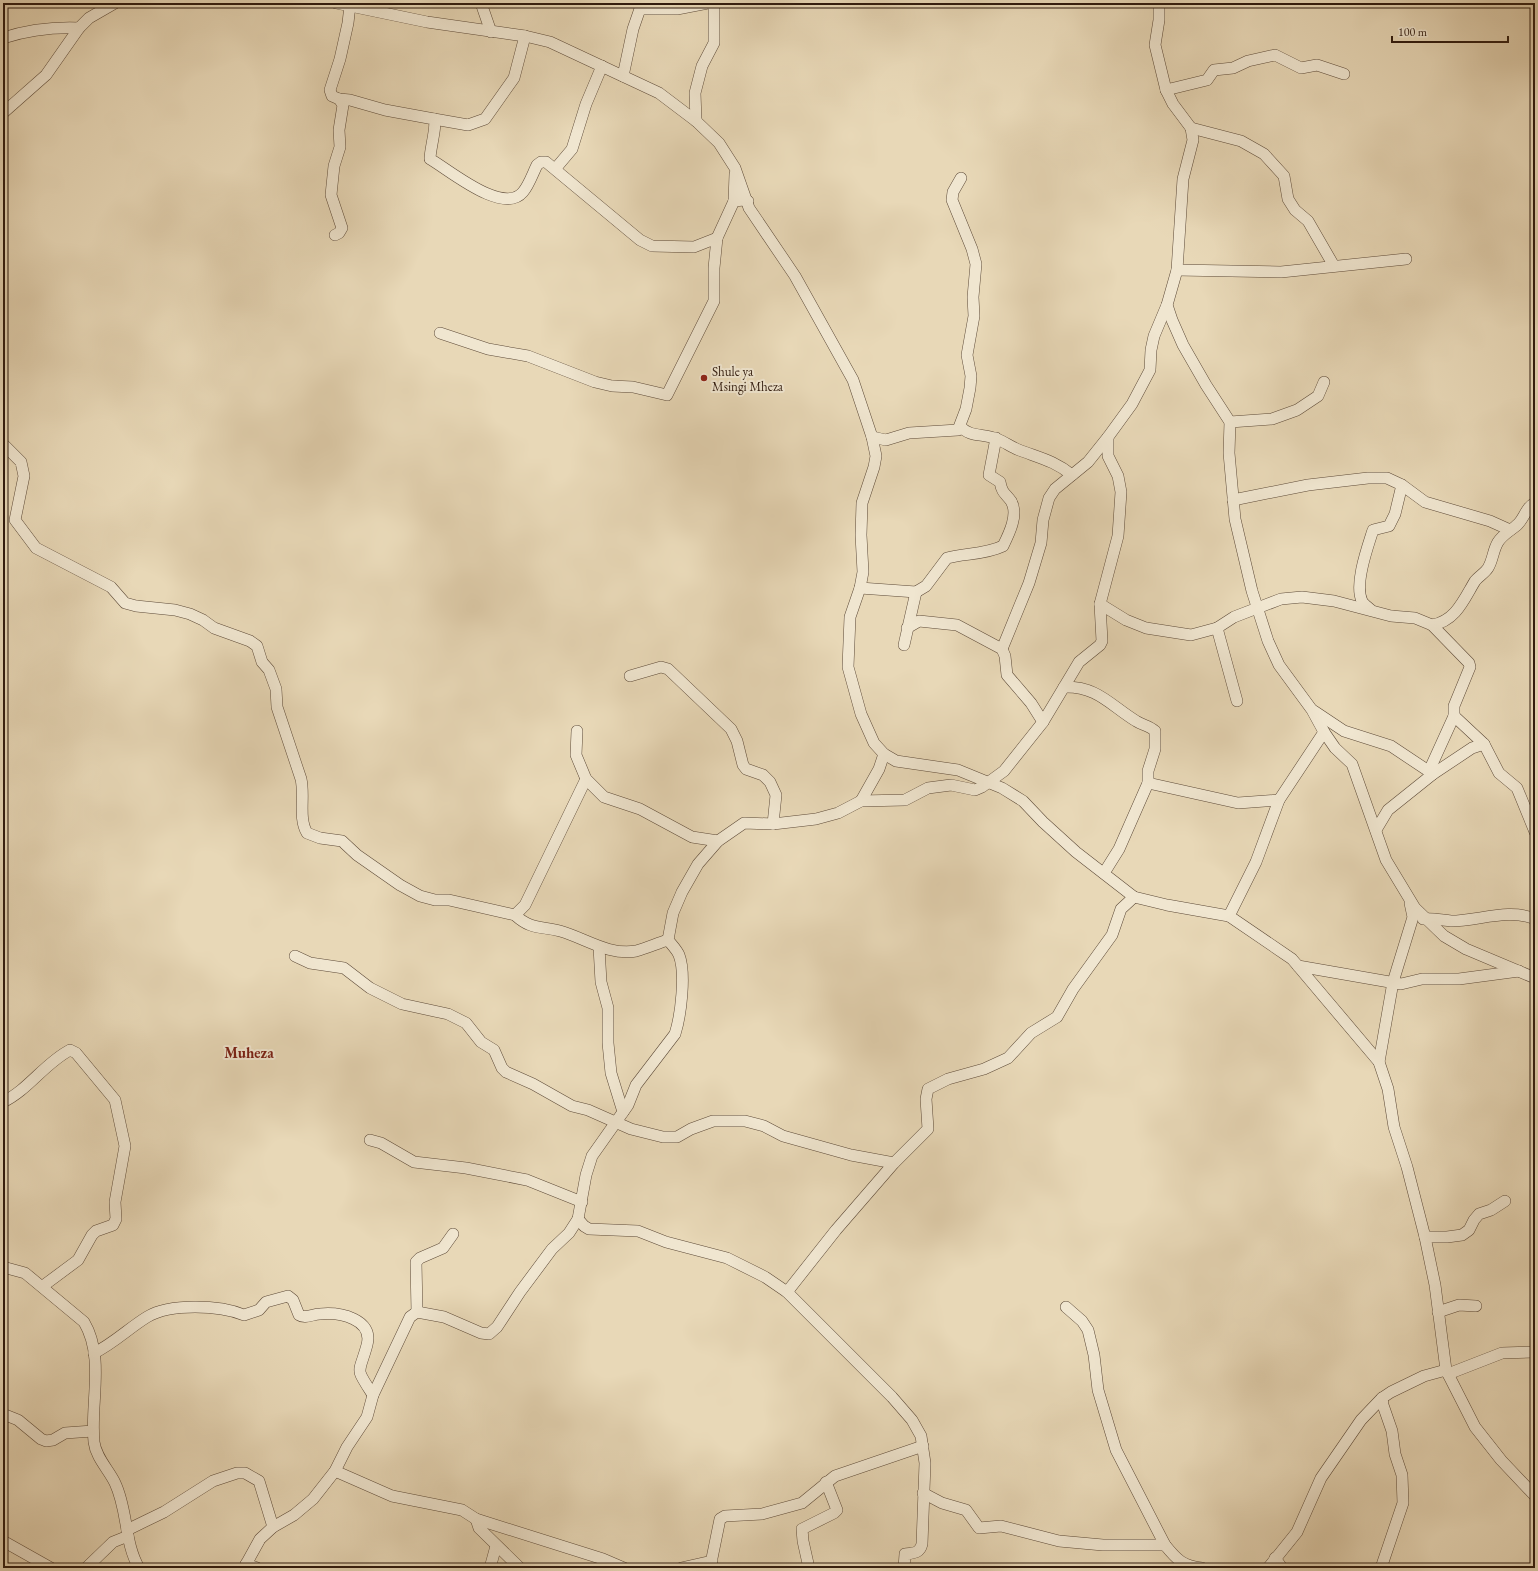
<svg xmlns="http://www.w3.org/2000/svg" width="1538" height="1571" viewBox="0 0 1538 1571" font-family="'EB Garamond',serif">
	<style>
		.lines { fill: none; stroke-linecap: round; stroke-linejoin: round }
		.minor-casing { stroke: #5d4a38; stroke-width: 12 }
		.minor { stroke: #f0e6d0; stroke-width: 11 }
		.poi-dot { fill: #8f2418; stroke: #f0e6d0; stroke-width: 1.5 }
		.labels { text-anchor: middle; stroke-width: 4; stroke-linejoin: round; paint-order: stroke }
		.poi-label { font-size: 13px; fill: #2f1a0e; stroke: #f0e6d0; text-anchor: start }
		.quarter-label { font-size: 15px; font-weight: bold; fill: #7a1f14; stroke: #f0e6d0 }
	</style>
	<rect width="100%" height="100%" fill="#e8d8b7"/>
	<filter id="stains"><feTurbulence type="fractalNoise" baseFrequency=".005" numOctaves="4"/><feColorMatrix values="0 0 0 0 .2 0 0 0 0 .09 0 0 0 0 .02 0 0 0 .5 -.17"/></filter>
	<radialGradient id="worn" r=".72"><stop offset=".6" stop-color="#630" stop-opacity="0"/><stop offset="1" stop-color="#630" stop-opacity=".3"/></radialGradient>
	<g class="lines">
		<!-- minor casing -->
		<g class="minor-casing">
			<g id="minor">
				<path d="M336,3L427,22L525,36L550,42L659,93L696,121L719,143L735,168L749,208L795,276L853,380L872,437L876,456L874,467L862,503L861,535L863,572L860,588L850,617L848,667L861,714L874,743L884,754L896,761L958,770L1002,788L1023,801L1043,822L1076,852L1134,897L1167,905L1229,916L1292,959L1379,1062L1388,1089L1394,1127L1407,1167L1425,1237L1435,1285L1446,1370L1475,1427L1501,1460L1535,1496"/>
				<path d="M481,3L491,32"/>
				<path d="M1159,3V20L1155,45L1166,90L1173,104L1191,128L1193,140L1183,179L1177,270L1167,305L1172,320L1183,345L1206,385L1230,422L1229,453L1235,519L1252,591L1268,641L1279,665L1312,710L1324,732L1335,748L1352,764L1386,860L1415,908L1444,936L1466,949L1535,978"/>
				<path d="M640,9H677L708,3"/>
				<path d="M3,38C28,30 53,27 79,28"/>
				<path d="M623,76L633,29L642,3"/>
				<path d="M1166,90L1207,80L1214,70L1233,68L1248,61L1275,55L1301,68L1317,65L1344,74"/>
				<path d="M339,99L350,100L385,110L434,119C437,126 430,149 430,159C448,169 503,216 523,192C529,185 533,173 537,165L541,162H546L640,240L652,246L694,247L717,238L734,201L744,200L748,201"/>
				<path d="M3,113L46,75L79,28L89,18L115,3"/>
				<path d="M434,119L468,125L485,119L514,78L525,36"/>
				<path d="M696,121L695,93L702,66L714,43V3"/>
				<path d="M1191,128L1241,141L1264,154L1284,176L1288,199L1295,210L1308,221L1334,266"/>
				<path d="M556,168L572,149L586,104L602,66"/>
				<path d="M734,201L735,174"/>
				<path d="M335,235L339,233L342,228L331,195L334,166L340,147L339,130L343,105L339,99L332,96L330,90L340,59L348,23L350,5"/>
				<path d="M1177,270L1281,272L1406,259"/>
				<path d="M440,333L488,349L528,356L595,382L612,386L633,387L667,395L714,301V268L717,238"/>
				<path d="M1230,422L1272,419L1297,410L1318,396L1324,382"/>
				<path d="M960,426C970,438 984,433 997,439C1005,442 1011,447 1019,450C1040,458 1055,461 1072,475"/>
				<path d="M872,437L886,440L909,433L958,430L966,409L970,388L971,376L967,355L974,316L973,297L976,264L972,249L952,200L953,192L961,178"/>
				<path d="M3,444L21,462L24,476L15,520L36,548L111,587L125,603L136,606L175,610L190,614L203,620L214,628L250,641L257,646L262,662L269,670L276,689L277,707L301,779C305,796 298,818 307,833L320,838L342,841L357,855L400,885L420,896L435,900H449L515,915C531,930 541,926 560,931C585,938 609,956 636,951C647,948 658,943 668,940"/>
				<path d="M1233,500L1308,485L1368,478H1387L1402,485L1425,502L1490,521L1510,530"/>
				<path d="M860,588L916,592L926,586L947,558C965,553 984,555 1003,546C1009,534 1019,514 1011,501C1005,493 1002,493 1000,482L989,475L996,438"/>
				<path d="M1100,604L1126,620L1146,628L1191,635L1217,628L1234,617L1281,599L1302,597L1334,601L1391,616L1415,618L1432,625L1469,663L1470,667L1454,706V716L1429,771"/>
				<path d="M1371,610C1368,607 1363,604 1362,601C1354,584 1368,546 1373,530L1389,526L1395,514L1402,485"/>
				<path d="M1432,625C1456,621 1464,599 1475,581C1479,576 1485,573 1488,568C1493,560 1493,550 1498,542C1503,534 1512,530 1518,524C1525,517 1526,507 1535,503"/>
				<path d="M907,628L919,621L957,625L1002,649L1005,656L1007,675L1031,703L1043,722"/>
				<path d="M1217,628L1237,701"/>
				<path d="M904,645L916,592"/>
				<path d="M1002,649L1029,583L1041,543L1043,520L1049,498L1055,489L1088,462L1108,437"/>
				<path d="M630,676L661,667L668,669L731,729L737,741L743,765L746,769L763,775L770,782L776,795L773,824"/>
				<path d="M1064,687C1097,686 1110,705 1136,721C1142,725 1150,726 1155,731V749L1148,771V783L1119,849L1104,873"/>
				<path d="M1314,711L1344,731L1391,746L1433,774"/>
				<path d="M1454,716L1484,744L1499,773L1517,788L1535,832"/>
				<path d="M577,731L576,755L586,779L604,797L640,809L692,837L718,841"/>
				<path d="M1148,783L1238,803L1279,800"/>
				<path d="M861,801L879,769L884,754"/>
				<path d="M1376,830L1388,810L1433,774L1472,748L1484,744"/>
				<path d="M515,915L525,905L586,779"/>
				<path d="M1229,916L1256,862L1279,800L1324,732"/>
				<path d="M1423,919C1432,918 1441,920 1451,921C1478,921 1509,908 1535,919"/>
				<path d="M599,947L601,982L608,1008V1043L611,1073L623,1112"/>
				<path d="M295,956L310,963L344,968L370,988L402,1004L448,1014L466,1023L481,1042L494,1050L502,1068L506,1072L533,1084L572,1106L588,1110L631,1129L663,1137H677L691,1129L713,1121H745L764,1126L783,1136L851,1155L894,1163"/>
				<path d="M1298,966L1401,984L1422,979H1459L1519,971"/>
				<path d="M1379,1062L1393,982L1413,917L1410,903"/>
				<path d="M3,1102C28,1090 45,1063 70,1050L76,1053L115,1100L125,1146L115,1202L116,1219L113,1225L96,1231L92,1235L78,1260L43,1286"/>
				<path d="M370,1140L381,1143L414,1162L466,1168L527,1180L582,1202"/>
				<path d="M578,1219L584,1226L589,1229L638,1231L666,1242L727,1258L765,1277L787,1292L892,1397L912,1420L921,1436L925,1463L922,1544C920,1553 914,1553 905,1554L904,1568"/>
				<path d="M1425,1237H1447L1462,1235L1469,1230L1474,1220L1479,1214L1491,1210L1505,1201"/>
				<path d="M3,1267L25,1273L84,1322C105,1357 90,1404 94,1442C96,1458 109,1470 115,1483C128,1510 124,1542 139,1568"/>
				<path d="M787,1292L836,1230L894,1163L928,1129L926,1099L928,1089L948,1079L984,1069L1008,1058L1031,1033L1057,1017L1073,989L1112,935L1121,909L1134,897"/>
				<path d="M1066,1307L1082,1321L1088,1330L1094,1355L1098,1390L1116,1450L1165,1545C1177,1560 1183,1566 1202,1568"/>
				<path d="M417,1312L416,1262L420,1258L443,1248L453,1234"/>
				<path d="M1438,1312L1459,1305L1476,1306"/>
				<path d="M94,1353C113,1344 129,1328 147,1317C170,1303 220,1305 244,1315L259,1310L266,1302L288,1296L293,1300L299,1315C305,1319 313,1314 320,1314C340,1312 374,1319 367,1345C359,1375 354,1366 373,1395"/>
				<path d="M1448,1374L1502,1353L1535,1352"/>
				<path d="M3,1414L18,1420L41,1439L46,1441L53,1440L65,1433L93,1431"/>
				<path d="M335,1471L392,1496L462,1510L476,1519L603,1559L624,1568"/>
				<path d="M923,1493L942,1503L966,1510L979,1528L1001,1526L1059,1541L1103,1545H1165"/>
				<path d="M476,1519L479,1528L520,1568"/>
				<path d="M127,1530L164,1512L213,1481L237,1473H245L259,1481L273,1527"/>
				<path d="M3,1541L51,1568"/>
				<path d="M1275,1558L1282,1568"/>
				<path d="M246,1564L257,1568"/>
				<path d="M86,1568L113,1542L128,1536"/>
				<path d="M244,1568L260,1539L273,1527L294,1515L313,1499L335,1471L347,1447L367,1417L373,1395L410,1317L417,1312L444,1317L481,1333L489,1334L497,1327L520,1292L552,1249L569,1233L578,1219L586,1175L592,1156L628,1105L636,1085L675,1034C681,1015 686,973 679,955C677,950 672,945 668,940L673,913L682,892L698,864L718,841L744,823L773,824L816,819L838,813L861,801L905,800L928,788L951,785L975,790L982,787L1004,771L1043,722L1079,662L1100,645L1102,641L1100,604L1118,536L1121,492L1118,476L1108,456V437L1132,404L1150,370L1151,350L1154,336L1167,305"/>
				<path d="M490,1568L496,1546"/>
				<path d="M681,1568L712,1561"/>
				<path d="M710,1568L720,1519L725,1516L762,1514L802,1503L835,1476L923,1446"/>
				<path d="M809,1568L803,1541L802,1529L834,1513L837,1510L826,1482"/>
				<path d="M1268,1568L1297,1532L1321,1478L1361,1420L1382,1398L1391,1392L1424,1376L1446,1370"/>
				<path d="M1381,1568L1403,1503L1402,1475L1395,1454L1392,1431L1383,1405L1382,1398"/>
			</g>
		</g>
		<!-- minor -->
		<use href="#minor" class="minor"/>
	</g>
	<!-- markers -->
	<circle class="poi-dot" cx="704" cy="378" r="4"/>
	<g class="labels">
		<!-- poi labels -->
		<g class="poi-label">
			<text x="712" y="376">Shule ya<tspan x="712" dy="15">Msingi Mheza</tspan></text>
		</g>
		<!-- quarter labels -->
		<g class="quarter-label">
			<text x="249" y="1058">Muheza</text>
		</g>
	</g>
	<!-- margin -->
	<rect width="1538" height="1571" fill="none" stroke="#e8d8b7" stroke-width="16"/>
	<rect x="4" y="4" width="1530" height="1563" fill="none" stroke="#2f1a0e" stroke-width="2"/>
	<rect x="8" y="8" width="1522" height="1555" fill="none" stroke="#2f1a0e"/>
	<!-- scale -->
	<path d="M1392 36v6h116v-6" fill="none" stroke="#2f1a0e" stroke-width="2"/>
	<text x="1398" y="36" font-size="12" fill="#2f1a0e" stroke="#f0e6d0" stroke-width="3" paint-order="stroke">100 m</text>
	<rect width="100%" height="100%" filter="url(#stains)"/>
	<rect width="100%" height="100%" fill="url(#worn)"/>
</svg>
